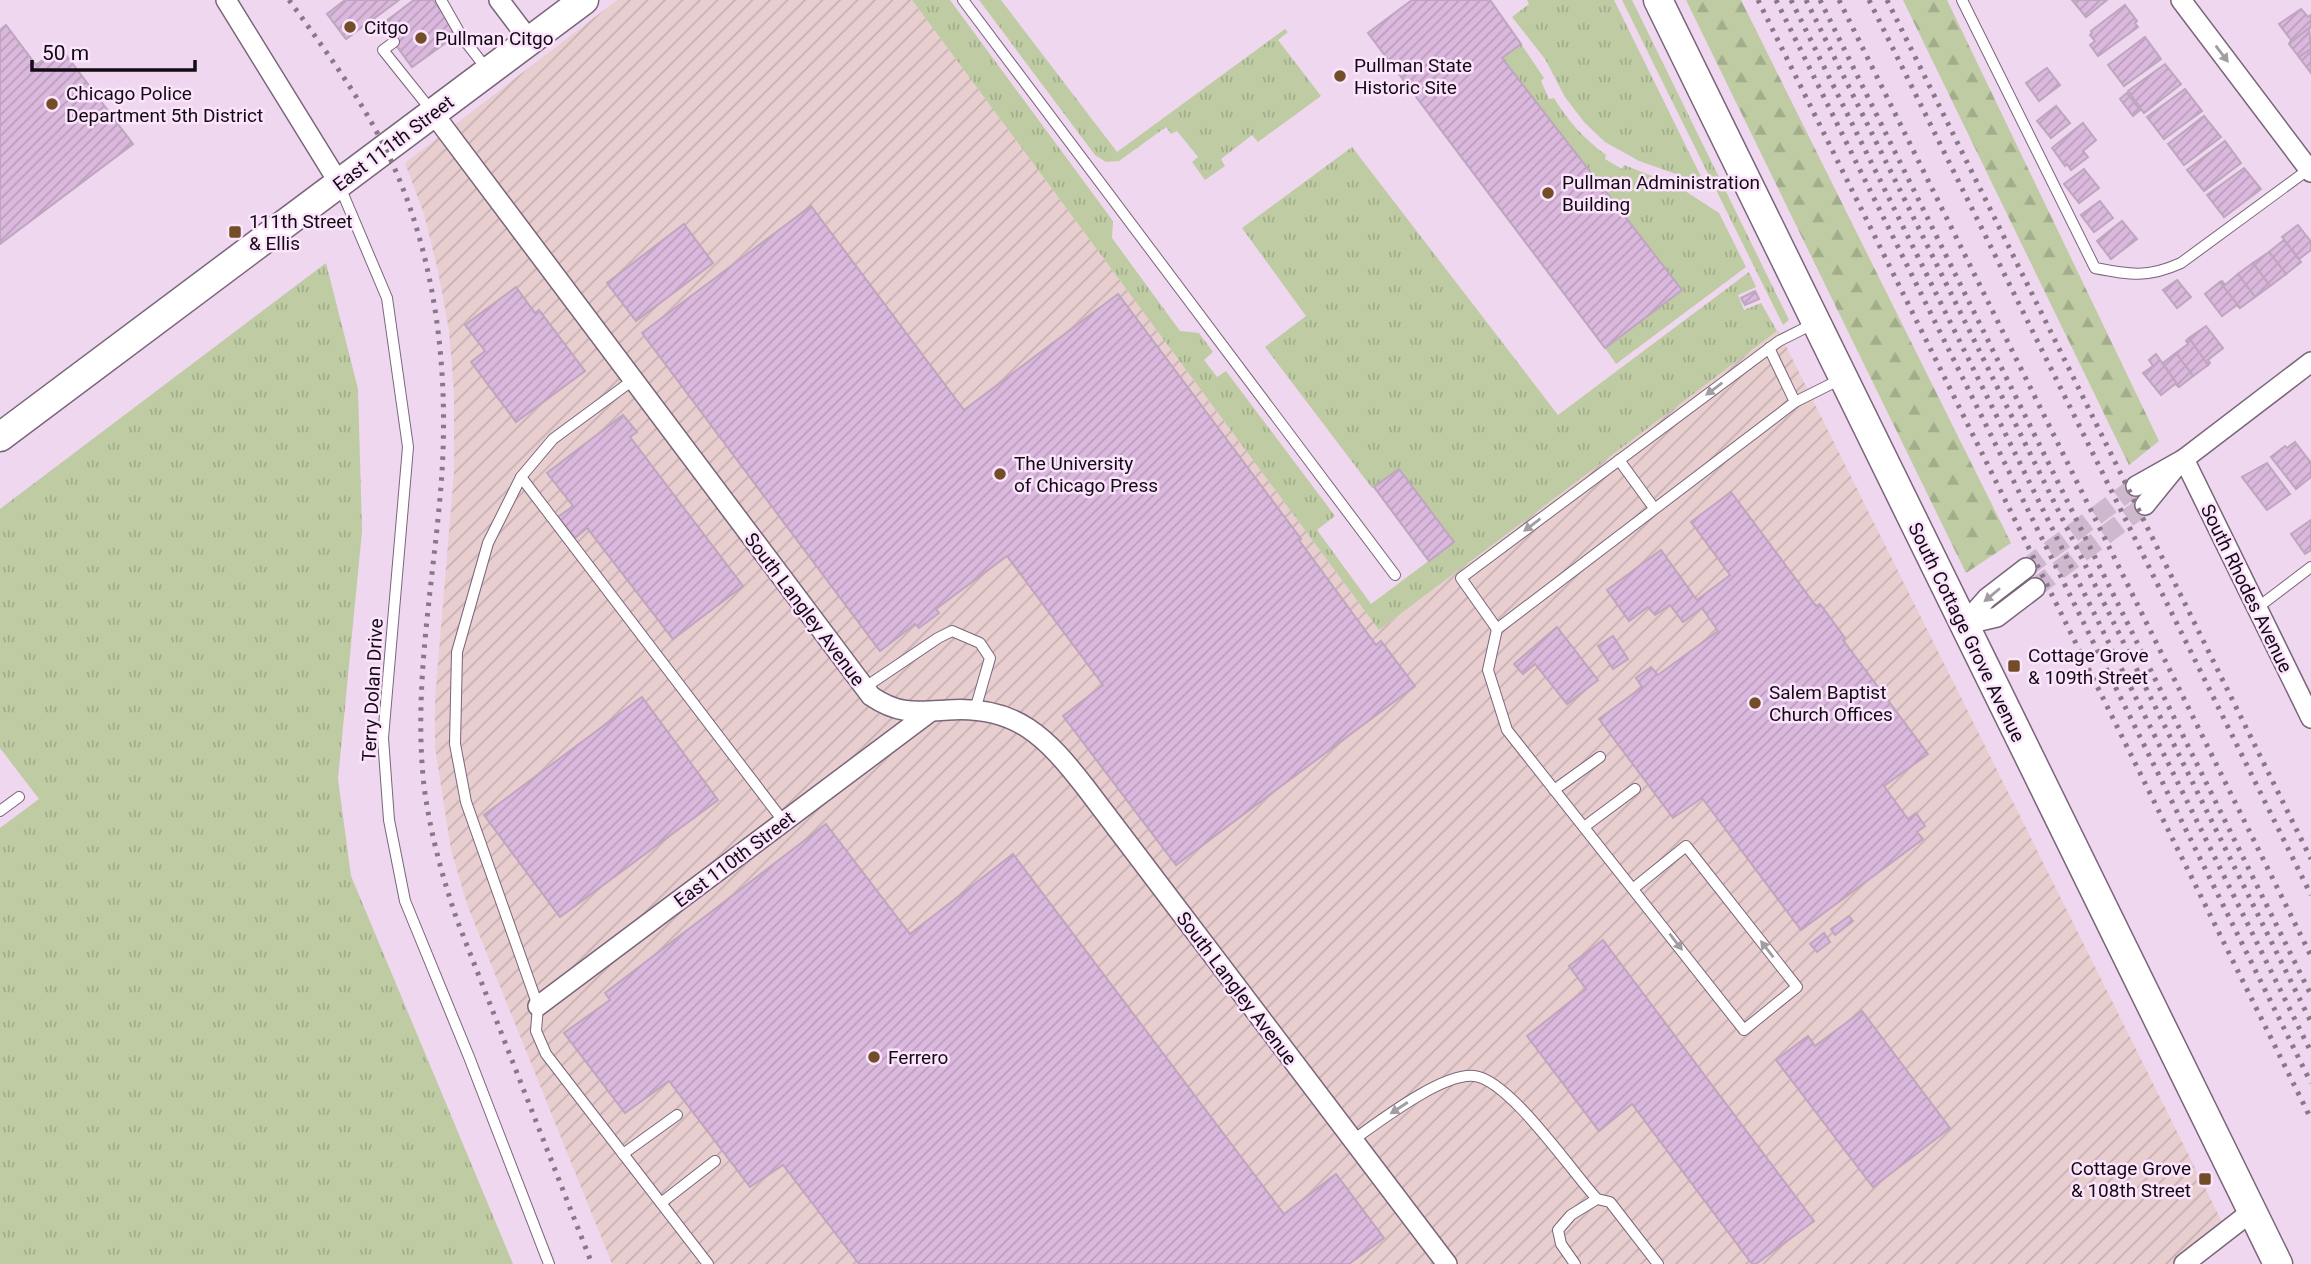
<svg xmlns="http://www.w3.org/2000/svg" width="2311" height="1264" viewBox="0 0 2311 1264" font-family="Roboto,sans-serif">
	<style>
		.industrial { fill: url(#industrial-furrows) }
		.grass { fill: url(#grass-tufts) }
		.forest { fill: url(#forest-firs) }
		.building { fill: url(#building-hatch); stroke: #bda6be; stroke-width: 2 }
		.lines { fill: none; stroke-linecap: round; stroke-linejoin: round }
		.street-tunnel { stroke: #cdb8ce; stroke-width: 19; stroke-dasharray: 19 10; stroke-linecap: butt }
		.lane-casing { stroke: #7a657b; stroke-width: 12 }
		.street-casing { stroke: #7a657b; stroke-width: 22 }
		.secondary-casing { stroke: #7a657b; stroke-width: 31 }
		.lane { stroke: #fff; stroke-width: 10 }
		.street { stroke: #fff; stroke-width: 19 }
		.secondary { stroke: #fff; stroke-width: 28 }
		.rail { stroke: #887889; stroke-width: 5; stroke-dasharray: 3.5 7; stroke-linecap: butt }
		.oneway { fill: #a19da1 }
		.poi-dot { fill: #724d28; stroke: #fce4fd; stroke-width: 2.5 }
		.labels { text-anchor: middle; stroke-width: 5; stroke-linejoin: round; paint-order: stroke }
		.poi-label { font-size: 19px; fill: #130b14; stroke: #fce4fd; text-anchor: start }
		.street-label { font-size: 19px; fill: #130b14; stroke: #fce4fd }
	</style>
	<defs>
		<pattern id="industrial-furrows" width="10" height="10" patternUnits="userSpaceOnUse" patternTransform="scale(1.75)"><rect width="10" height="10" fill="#e9ced0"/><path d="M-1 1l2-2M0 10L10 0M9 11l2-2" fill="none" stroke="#c7b0b2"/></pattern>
		<pattern id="grass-tufts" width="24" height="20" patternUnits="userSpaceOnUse" patternTransform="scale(1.75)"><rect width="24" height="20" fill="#becba3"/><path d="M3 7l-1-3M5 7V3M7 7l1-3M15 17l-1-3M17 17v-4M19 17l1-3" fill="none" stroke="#a2ad8b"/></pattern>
		<pattern id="forest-firs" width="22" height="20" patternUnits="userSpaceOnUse" patternTransform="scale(1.75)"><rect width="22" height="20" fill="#becba3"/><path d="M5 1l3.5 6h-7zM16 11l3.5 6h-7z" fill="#a2ad8b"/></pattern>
		<pattern id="building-hatch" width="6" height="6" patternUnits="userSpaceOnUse" patternTransform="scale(1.75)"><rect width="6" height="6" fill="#dbb8dd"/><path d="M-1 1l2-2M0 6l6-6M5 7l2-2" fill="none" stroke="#bb9dbd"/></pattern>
	</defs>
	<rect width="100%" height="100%" fill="#eed7ef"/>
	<!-- industrial -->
	<path class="industrial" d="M617,0H912L1379,630L1778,330L2220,1218L2228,1238L2194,1264H612L468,907L451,850L435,747V699L454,472V393L449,330L438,271L424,214L405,163Z"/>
	<!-- grass -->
	<g class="grass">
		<path d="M912,0H950L1113,221L1112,238L1180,331L1199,333L1213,352L1204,360L1217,377L1226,371L1335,516L1317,530L1371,604L1454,542L1399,469L1372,488L1265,347L1306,316L1242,228L1352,147L1558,415L1749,272L1756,287L1738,295L1744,310L1761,303L1777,331L1379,630Z"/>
		<path d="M979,0H1001L1117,152L1285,29L1288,32L1278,40L1321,96L1258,142L1252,135L1221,159L1225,166L1205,180L1192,162L1198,157L1177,131L1171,134L1166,127L1119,161L1106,162L1095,155Z"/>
		<path d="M1527,0H1614L1708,191L1676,174L1639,161L1605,142L1584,122L1565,97L1545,59L1512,17L1529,4Z"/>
		<path d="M1622,0H1632L1789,320L1783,325Z"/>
		<path d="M1521,44L1544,78L1541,81L1549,99L1554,98C1568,121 1584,139 1606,155L1605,159L1622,169L1624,165L1660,179V183L1678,191L1679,187L1719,213L1746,267L1616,364L1605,348L1682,290L1502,58Z"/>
		<path d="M326,263L358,389L362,531L338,779L351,876L513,1264H0V828L39,799L0,748V509Z"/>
	</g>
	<!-- forest -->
	<g class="forest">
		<path d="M1686,0H1741L2011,543L1966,573Z"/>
		<path d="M1903,0H1947L2159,441L2129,465Z"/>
	</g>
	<!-- building -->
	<g class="building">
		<path d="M345,0H399L346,39L327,14Z"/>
		<path d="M414,0H433L458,34L412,67L381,25Z"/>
		<path d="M1412,0H1490L1521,44L1502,58L1682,290L1605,348L1368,33Z"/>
		<path d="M2072,0H2107L2086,17Z"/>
		<path d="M2125,5L2137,21L2135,23L2138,27L2098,56L2090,45L2095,41L2090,35L2092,33L2091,31Z"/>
		<path d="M2301,9L2308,17L2311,15V27L2289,44L2291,40L2279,24Z"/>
		<path d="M6,25L36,65L60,47L133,144L0,244V30Z"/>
		<path d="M2309,28L2311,49L2299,57L2289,44Z"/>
		<path d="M2145,37L2161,59L2124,86L2108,65Z"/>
		<path d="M2311,49V73L2299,57Z"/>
		<path d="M2165,64L2181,84L2144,113L2128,91Z"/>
		<path d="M2047,68L2060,85L2039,101L2026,83Z"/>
		<path d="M2185,89L2202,111L2164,139L2147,117Z"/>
		<path d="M2127,93L2140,110L2133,116L2120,99Z"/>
		<path d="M2056,106L2070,123L2051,138L2037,121Z"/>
		<path d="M2204,116L2221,137L2184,165L2168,144Z"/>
		<path d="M2083,123L2096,140L2083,151L2088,157L2071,170L2067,164L2065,166L2052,148Z"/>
		<path d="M2225,141L2241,163L2204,191L2187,170Z"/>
		<path d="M2244,168L2261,189L2224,217L2207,195Z"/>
		<path d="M2084,169L2099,188L2079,203L2064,184Z"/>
		<path d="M2100,201L2113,218L2094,232L2081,215Z"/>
		<path d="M811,206L964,410L1118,294L1301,539L1299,540L1376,645L1381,641L1415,686L1176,865L1063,716L1103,685L1007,556L936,609L939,613L919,628L915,624L880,651L642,333Z"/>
		<path d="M2122,221L2137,239L2111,259L2097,241Z"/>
		<path d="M684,224L713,263L636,321L607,283Z"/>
		<path d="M2298,225L2311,242V250L2299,259L2282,237Z"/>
		<path d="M2284,240L2301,262L2286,274L2269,252Z"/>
		<path d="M2269,252L2286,274L2270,286L2253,263Z"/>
		<path d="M2253,263L2270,286L2255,297L2238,274Z"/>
		<path d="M2238,274L2255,297L2240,308L2220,282L2222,281L2225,285Z"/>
		<path d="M2177,280L2191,297L2177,308L2163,290Z"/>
		<path d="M2220,282L2240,308L2237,305L2222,316L2205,294Z"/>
		<path d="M516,287L535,313L539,310L585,371L516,422L471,362L485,351L465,325Z"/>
		<path d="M1755,291L1759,299L1745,305L1741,298Z"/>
		<path d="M2206,326L2223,348L2208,360L2210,363L2208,365L2189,338Z"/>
		<path d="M2189,338L2208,365L2193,376L2176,353L2188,344L2186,341Z"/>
		<path d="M2176,353L2193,376L2179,387L2163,363Z"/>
		<path d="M2156,354L2179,387L2175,384L2161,395L2143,373L2153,366L2149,360Z"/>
		<path d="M623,415L637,432L630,437L743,586L673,639L587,528L575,538L558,517L573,506L547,473Z"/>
		<path d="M2295,442L2311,463V477L2296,489L2271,457L2285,446L2287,448Z"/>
		<path d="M2267,463L2290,494L2267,510L2242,477Z"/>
		<path d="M1399,469L1454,542L1429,561L1374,487Z"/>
		<path d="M1731,492L1816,606L1820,604L1845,638L1843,640L1928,754L1884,786L1908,819L1916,813L1925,826L1917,832L1923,839L1801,930L1702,798L1673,818L1599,719L1642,687L1636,678L1651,667L1658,675L1718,631L1702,608L1683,622L1670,605L1655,615L1648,607L1629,621L1607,590L1661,550L1697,600L1730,575L1691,522Z"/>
		<path d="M2311,520V550L2305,554L2291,534Z"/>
		<path d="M1557,627L1598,680L1567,704L1535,664L1523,674L1514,664Z"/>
		<path d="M1613,636L1628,659L1613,669L1598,646Z"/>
		<path d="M642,697L718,800L560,917L484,815Z"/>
		<path d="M826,824L910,934L1013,854L1284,1214L1336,1174L1384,1238L1349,1264H859L783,1165L750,1187L669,1081L625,1113L564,1033L610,1000L605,993Z"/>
		<path d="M1849,916L1853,921L1835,935L1831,929Z"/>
		<path d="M1824,933L1830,942L1817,952L1810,944Z"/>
		<path d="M1603,940L1814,1221L1756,1264H1752L1632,1104L1599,1131L1527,1036L1586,989L1569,966Z"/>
		<path d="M1862,1011L1950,1128L1873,1187L1776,1060L1808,1036L1815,1046Z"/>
	</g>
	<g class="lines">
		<!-- street-tunnel -->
		<g class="street-tunnel">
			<path d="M2026,568L2136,486"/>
			<path d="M2035,588L2145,505"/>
		</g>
		<!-- lane casing -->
		<g class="lane-casing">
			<g id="lane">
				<path d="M441,0L462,37L486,68"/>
				<path d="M963,0L1395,575"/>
				<path d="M1962,0L2095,268C2130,275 2148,278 2181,263L2309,169"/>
				<path d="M394,42L383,50L431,110"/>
				<path d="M340,187L387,298L408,447L383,738L389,820L405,901L469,1057L549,1264"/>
				<path d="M1769,348L1795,402"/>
				<path d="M633,380L553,439L521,477L488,543L457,652L455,744L466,802L538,1006L536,1031L546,1054L708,1264"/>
				<path d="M1619,460L1654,508"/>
				<path d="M521,477L784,822"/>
				<path d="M2257,608L2311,567"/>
				<path d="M1497,629L1461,578L1779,341L1815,323"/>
				<path d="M864,688L938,638L952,631L980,643L990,658L975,710"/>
				<path d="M1554,790L1600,757"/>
				<path d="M0,811L19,797"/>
				<path d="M1584,827L1635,789"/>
				<path d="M1634,888L1686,846L1797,987L1744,1030L1507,730L1488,670L1497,629L1795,402L1841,379"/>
				<path d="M1353,1140C1380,1121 1442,1073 1474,1076C1509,1079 1572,1172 1597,1199"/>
				<path d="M623,1154L677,1115"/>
				<path d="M661,1203L715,1161"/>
				<path d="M1575,1264L1561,1244L1558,1230L1571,1215L1597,1199L1610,1202L1658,1264"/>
			</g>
		</g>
		<!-- street casing -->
		<g class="street-casing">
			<g id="street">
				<path d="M226,0L339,183"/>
				<path d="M499,0L530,41"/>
				<path d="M2181,0L2311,172"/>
				<path d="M433,113L871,696C899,715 916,712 948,710C1017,705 1047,738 1086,788L1447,1264"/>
				<path d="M2184,459L2311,718"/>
				<path d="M2136,486L2184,459L2311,362"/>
				<path d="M2145,505L2175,468"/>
				<path d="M1963,625L1987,598L2026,568"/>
				<path d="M1963,625L1997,617L2035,588"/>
				<path d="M538,1006L930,712"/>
				<path d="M2184,1264L2251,1212"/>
			</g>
		</g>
		<!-- secondary casing -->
		<g class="secondary-casing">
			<g id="secondary">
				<path d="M1658,0L2278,1264"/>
				<path d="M0,437L584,0"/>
			</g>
		</g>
		<!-- lane -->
		<use href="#lane" class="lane"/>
		<!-- street -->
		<use href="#street" class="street"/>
		<!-- secondary -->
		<use href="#secondary" class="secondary"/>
		<!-- rail -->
		<g class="rail">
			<path d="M289,0C323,47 358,94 384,146C436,249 450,372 441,486C433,586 413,686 424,786C430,832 442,876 457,920L592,1264"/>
			<path d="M1758,0L2311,1119"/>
			<path d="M1776,0L2311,1083"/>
			<path d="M1791,0L2311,1052"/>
			<path d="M1806,0L2311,1022"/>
			<path d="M1820,0L2311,995"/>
			<path d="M1839,0L2311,956"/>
			<path d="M1869,0L2311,895"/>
			<path d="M1887,0L2311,859"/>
		</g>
	</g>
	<!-- one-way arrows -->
	<defs><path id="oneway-solid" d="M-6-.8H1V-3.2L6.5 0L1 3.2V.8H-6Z" transform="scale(1.75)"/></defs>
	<g class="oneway">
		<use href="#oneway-solid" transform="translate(2222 54) rotate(53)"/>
		<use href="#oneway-solid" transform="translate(1714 389) rotate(143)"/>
		<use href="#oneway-solid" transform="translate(1532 525) rotate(143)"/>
		<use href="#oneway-solid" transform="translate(1992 595) rotate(140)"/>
		<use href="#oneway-solid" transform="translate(1676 942) rotate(52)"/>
		<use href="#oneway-solid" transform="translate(1767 949) rotate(-128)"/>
		<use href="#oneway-solid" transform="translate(1399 1108) rotate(147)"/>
	</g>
	<!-- markers -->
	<g class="poi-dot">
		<circle cx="350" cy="27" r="7"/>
		<circle cx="421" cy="38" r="7"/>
		<circle cx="1340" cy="76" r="7"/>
		<circle cx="52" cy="104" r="7"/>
		<circle cx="1548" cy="193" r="7"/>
		<rect x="228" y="225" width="14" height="14" rx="3.5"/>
		<circle cx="1000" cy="474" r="7"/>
		<rect x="2007" y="659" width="14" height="14" rx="3.5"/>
		<circle cx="1755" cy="703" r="7"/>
		<circle cx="874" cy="1057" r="7"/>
		<rect x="2198" y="1172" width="14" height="14" rx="3.5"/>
	</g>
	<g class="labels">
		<!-- poi labels -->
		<g class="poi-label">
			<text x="364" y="34">Citgo</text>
			<text x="435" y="45">Pullman Citgo</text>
			<text x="1354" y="72">Pullman State<tspan x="1354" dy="22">Historic Site</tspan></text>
			<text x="66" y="100">Chicago Police<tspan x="66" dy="22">Department 5th District</tspan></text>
			<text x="1562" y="189">Pullman Administration<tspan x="1562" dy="22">Building</tspan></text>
			<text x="249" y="228">111th Street<tspan x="249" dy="22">&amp; Ellis</tspan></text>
			<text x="1014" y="470">The University<tspan x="1014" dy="22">of Chicago Press</tspan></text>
			<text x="2028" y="662">Cottage Grove<tspan x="2028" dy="22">&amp; 109th Street</tspan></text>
			<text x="1769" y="699">Salem Baptist<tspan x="1769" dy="22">Church Offices</tspan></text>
			<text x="888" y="1064">Ferrero</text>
			<text x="2191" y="1175" text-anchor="end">Cottage Grove<tspan x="2191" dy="22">&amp; 108th Street</tspan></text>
		</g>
		<!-- street labels -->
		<g class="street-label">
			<text transform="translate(393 143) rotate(-37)" y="7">East 111th Street</text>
			<text transform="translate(2247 588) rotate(64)" y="7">South Rhodes Avenue</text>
			<text transform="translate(805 609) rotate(53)" y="7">South Langley Avenue</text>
			<text transform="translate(1967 632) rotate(64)" y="7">South Cottage Grove Avenue</text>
			<text transform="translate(372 690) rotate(-87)" y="7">Terry Dolan Drive</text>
			<text transform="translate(734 859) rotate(-37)" y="7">East 110th Street</text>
			<text transform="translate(1237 988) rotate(53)" y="7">South Langley Avenue</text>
		</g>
	</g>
	<!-- scale -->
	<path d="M32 60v10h163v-10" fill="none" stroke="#130b14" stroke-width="3.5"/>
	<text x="42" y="60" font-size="21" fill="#130b14" stroke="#fce4fd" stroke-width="5" paint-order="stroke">50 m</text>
</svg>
